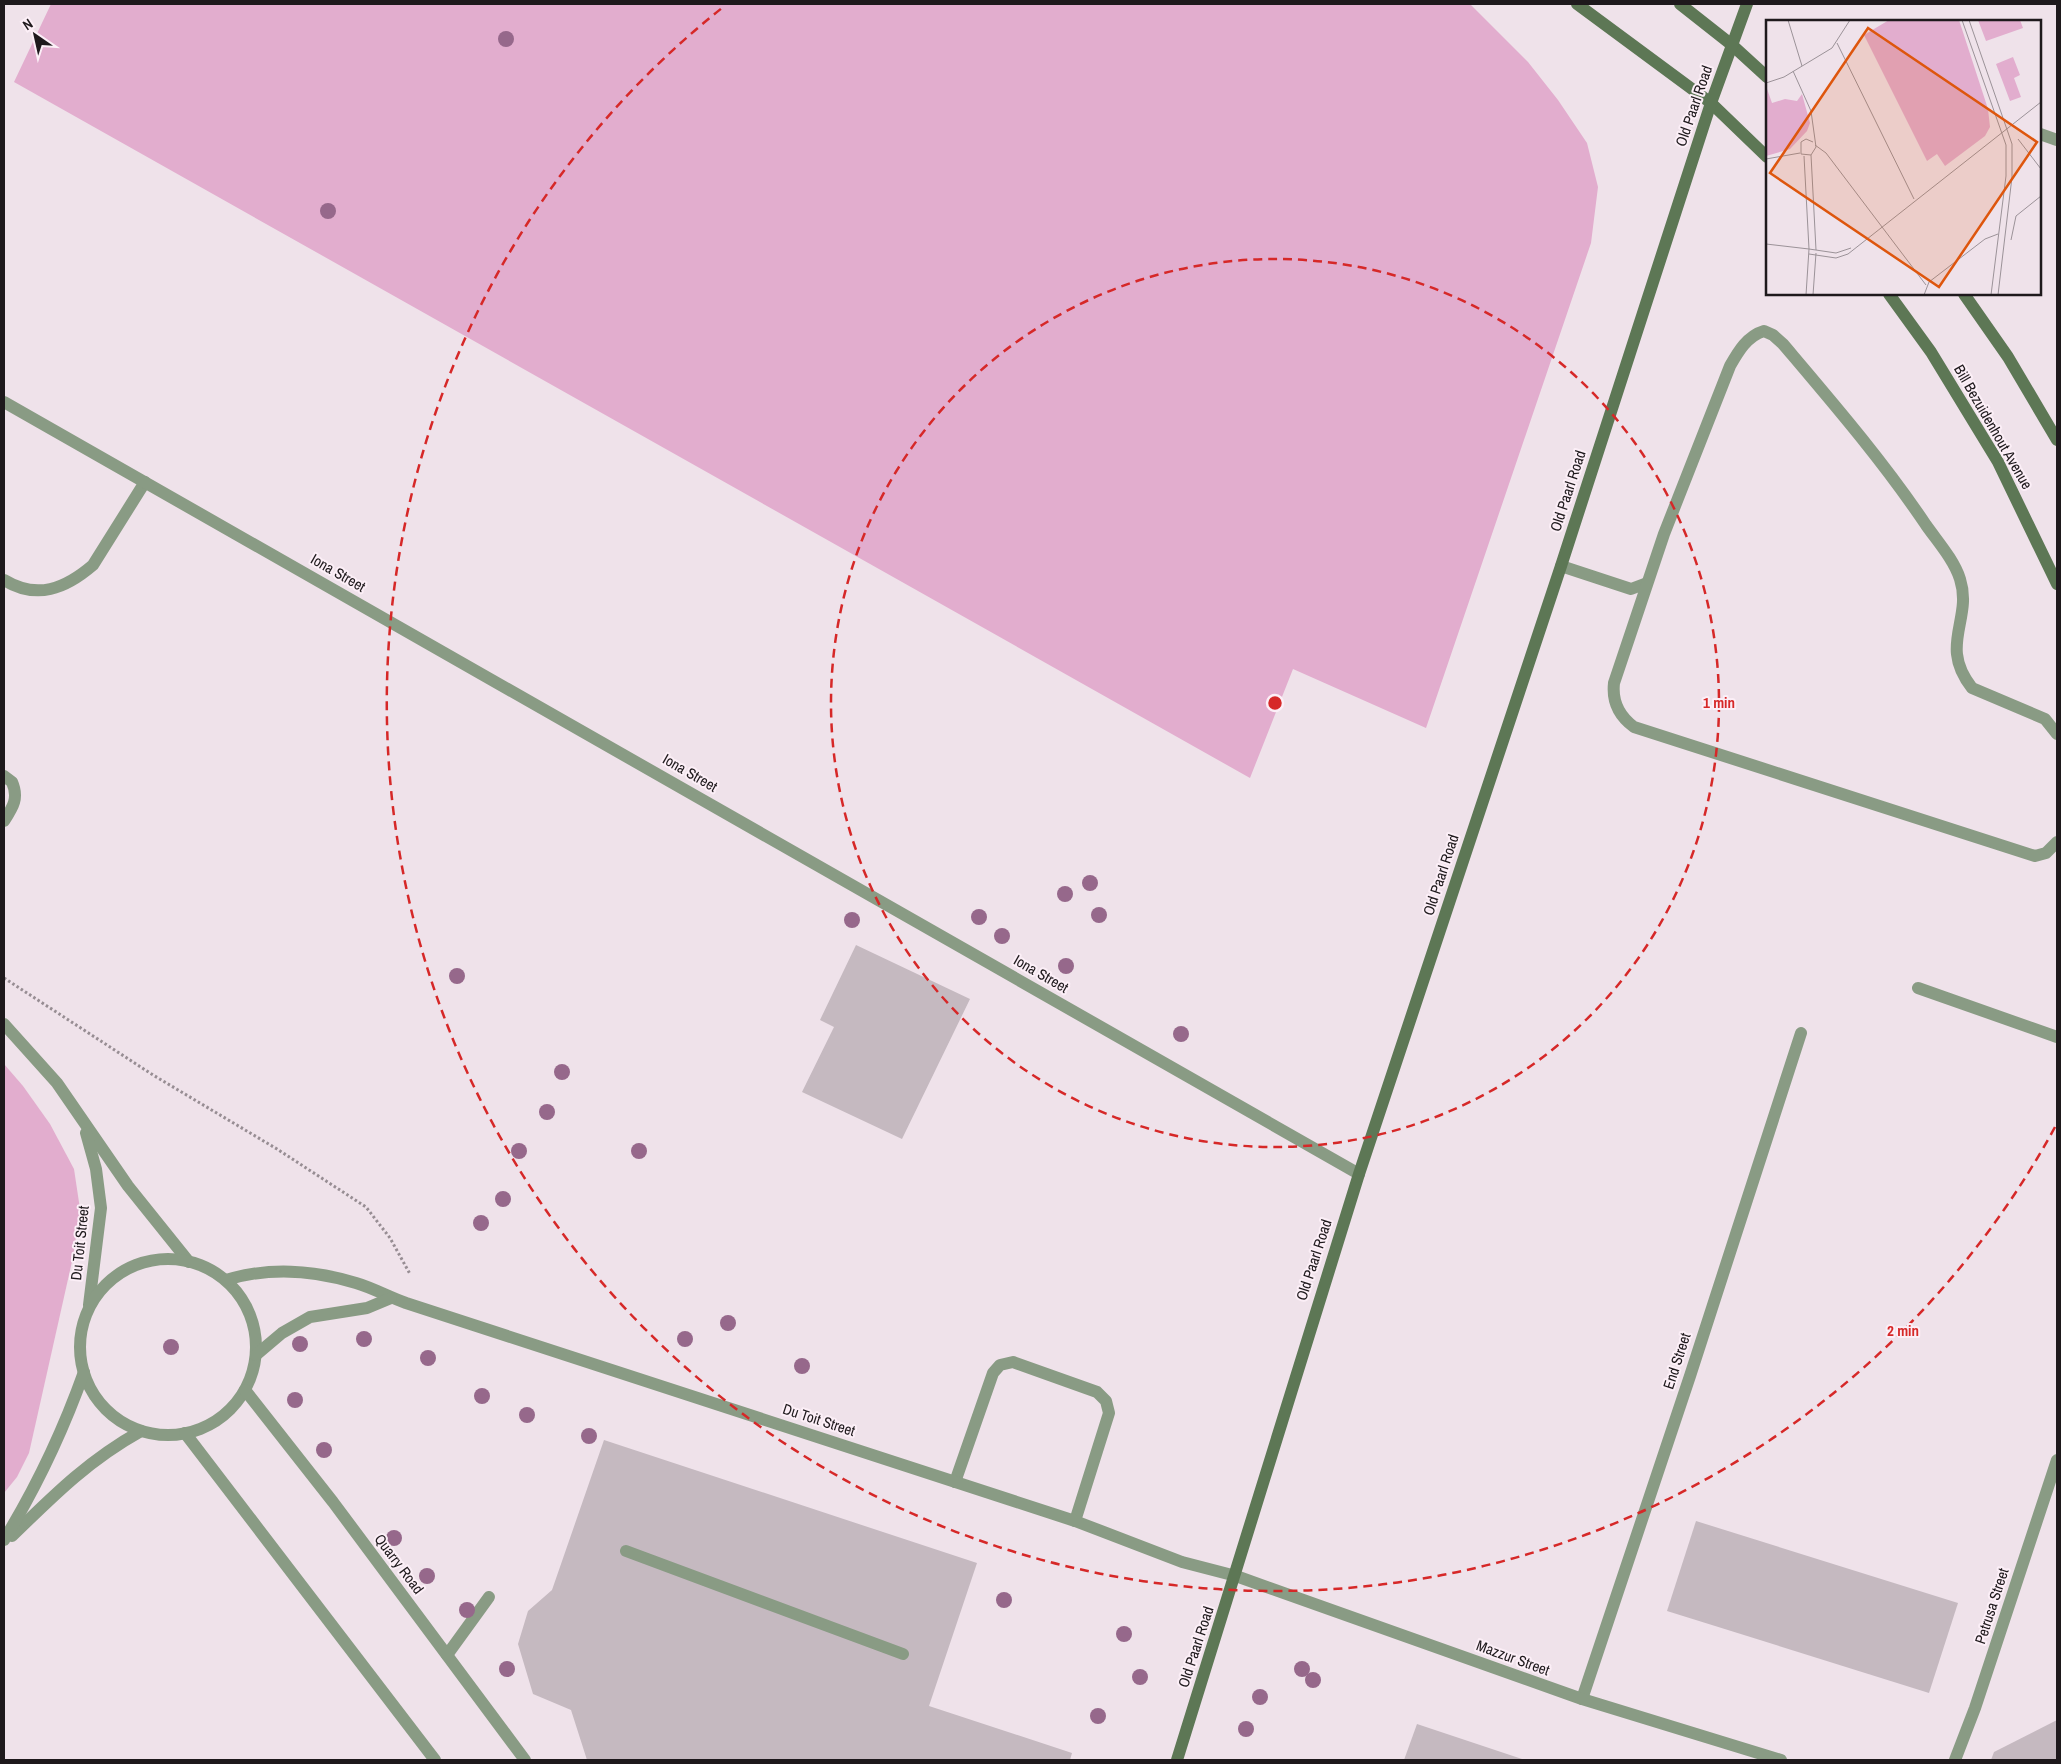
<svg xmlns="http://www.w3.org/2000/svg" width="2061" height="1764" viewBox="0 0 2061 1764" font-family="'Archivo Narrow',sans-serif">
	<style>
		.green { fill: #e2adce }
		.building { fill: #c5b9c0 }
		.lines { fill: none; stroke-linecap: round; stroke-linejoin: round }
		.path { stroke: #978d93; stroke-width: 3; stroke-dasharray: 2.5 2.5; stroke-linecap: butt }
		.lane { stroke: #899b84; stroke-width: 12 }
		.street { stroke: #899b84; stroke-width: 12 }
		.secondary { stroke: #5d7755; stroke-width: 12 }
		.tree { fill: #96688b }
		.ring { fill: none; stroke: #d62828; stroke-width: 2.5; stroke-dasharray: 9 6 }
		.labels { text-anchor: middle; stroke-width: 4; stroke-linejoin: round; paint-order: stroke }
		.street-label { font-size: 15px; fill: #1e191c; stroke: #fceff7 }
		.inset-road { fill: none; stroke: #9b9298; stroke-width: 1 }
		.view { fill: #de560d; fill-opacity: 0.15; stroke: #de560d; stroke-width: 2.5 }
		.inset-edge { fill: none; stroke: #1e191c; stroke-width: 2.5 }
		.centre { fill: #d62828; stroke: #fceff7; stroke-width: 2.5 }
		.ring-label { font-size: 15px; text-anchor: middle; font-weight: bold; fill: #d62828; stroke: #fceff7; stroke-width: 4; stroke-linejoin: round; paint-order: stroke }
	</style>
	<rect width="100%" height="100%" fill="#efe2ea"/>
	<!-- green -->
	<g class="green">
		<path d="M51,4H1470L1528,62L1558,100L1587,143L1598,187L1591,243L1426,728L1293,669L1250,778L14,82Z"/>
		<path d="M4,1064L23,1086L50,1124L74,1169L80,1209L73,1257L29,1453L17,1477L4,1493Z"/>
	</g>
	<!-- building -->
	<g class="building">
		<path d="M856,945L970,999L902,1139L802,1092L834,1027L820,1020Z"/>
		<path d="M604,1440L977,1563L929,1706L1072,1753L1070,1760H587L571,1710L533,1694L518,1644L528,1611L552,1590Z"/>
		<path d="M1696,1521L1958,1603L1929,1693L1667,1611Z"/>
		<path d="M2057,1720V1760H1991L1994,1752Z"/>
		<path d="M1417,1724L1525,1760H1404Z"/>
	</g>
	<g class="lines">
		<!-- path -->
		<path class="path" d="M4,978L153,1075L277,1149L366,1207L390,1238L410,1274"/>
		<!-- lane -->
		<g class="lane">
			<path d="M1561,566L1631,589L1647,583"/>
			<path d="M4,580C37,600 65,589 93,565L145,482"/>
			<path d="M2057,734L2045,719L1972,688C1938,645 1973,620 1960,579C1954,560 1938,542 1926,525C1883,461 1833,403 1783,344L1773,335L1764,331C1747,336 1738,352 1730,366L1664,534L1614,683C1612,701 1619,716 1634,727L2035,856L2046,853L2057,842"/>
			<path d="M4,776L12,782C19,798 13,807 4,821"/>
			<path d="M1918,988L2057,1037"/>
			<path d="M955,1482L993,1373L1000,1365L1013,1362L1097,1392L1106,1401L1109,1413L1075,1521"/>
			<path d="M626,1551L903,1654"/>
			<path d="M447,1655L489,1597"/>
			<path d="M1582,1699L1690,1376L1801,1033"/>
		</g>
		<!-- street -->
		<g class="street">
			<path d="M2040,134L2057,140"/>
			<path d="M4,402L1359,1174"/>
			<path d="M4,1024L57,1083L128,1186L189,1262"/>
			<path d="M86,1133L96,1169L101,1208L89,1305"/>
			<circle cx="168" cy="1347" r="88"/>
			<path d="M226,1280C268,1267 314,1270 356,1283C373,1288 389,1297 406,1303L1075,1521L1182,1562L1236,1576L1582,1699L1781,1760"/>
			<path d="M256,1355L282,1333L310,1317L367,1308L391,1298"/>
			<path d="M245,1390L333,1502L525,1760"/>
			<path d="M185,1433L435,1760"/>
			<path d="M12,1536C55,1494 89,1460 141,1431"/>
			<path d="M4,1540C37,1486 63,1431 84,1372"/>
			<path d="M1955,1760L1975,1708L2057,1460"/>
		</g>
		<!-- secondary -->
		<g class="secondary">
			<path d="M1577,4L1711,103L1767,157"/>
			<path d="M1680,4L1732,45L1767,77"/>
			<path d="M1889,294L1931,352L1998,462L2057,584"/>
			<path d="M1964,294L2008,357L2057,440"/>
			<path d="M1177,1760L1359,1174L1561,566L1711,103L1747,4"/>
		</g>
	</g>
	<!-- trees -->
	<g class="tree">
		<circle cx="506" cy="39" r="8"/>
		<circle cx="328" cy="211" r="8"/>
		<circle cx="1090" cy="883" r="8"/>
		<circle cx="1065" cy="894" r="8"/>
		<circle cx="1099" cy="915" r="8"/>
		<circle cx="979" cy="917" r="8"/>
		<circle cx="852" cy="920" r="8"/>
		<circle cx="1002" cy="936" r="8"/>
		<circle cx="1066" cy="966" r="8"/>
		<circle cx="457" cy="976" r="8"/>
		<circle cx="1181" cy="1034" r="8"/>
		<circle cx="562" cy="1072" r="8"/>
		<circle cx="547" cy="1112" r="8"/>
		<circle cx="519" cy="1151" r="8"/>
		<circle cx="639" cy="1151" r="8"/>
		<circle cx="503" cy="1199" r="8"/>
		<circle cx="481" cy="1223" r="8"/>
		<circle cx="728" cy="1323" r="8"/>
		<circle cx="364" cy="1339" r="8"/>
		<circle cx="685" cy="1339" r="8"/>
		<circle cx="300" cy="1344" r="8"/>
		<circle cx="171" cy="1347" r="8"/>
		<circle cx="428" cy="1358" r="8"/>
		<circle cx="802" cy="1366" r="8"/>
		<circle cx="482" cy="1396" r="8"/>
		<circle cx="295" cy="1400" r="8"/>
		<circle cx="527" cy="1415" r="8"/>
		<circle cx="589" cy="1436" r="8"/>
		<circle cx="324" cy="1450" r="8"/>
		<circle cx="394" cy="1538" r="8"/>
		<circle cx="427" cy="1576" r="8"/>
		<circle cx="1004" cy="1600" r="8"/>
		<circle cx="467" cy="1610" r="8"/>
		<circle cx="1124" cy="1634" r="8"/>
		<circle cx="507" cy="1669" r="8"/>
		<circle cx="1302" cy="1669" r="8"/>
		<circle cx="1140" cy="1677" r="8"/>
		<circle cx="1313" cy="1680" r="8"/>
		<circle cx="1260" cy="1697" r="8"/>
		<circle cx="1098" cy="1716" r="8"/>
		<circle cx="1246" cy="1729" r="8"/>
	</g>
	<!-- distance rings -->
	<g class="ring">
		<circle cx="1275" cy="703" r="444"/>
		<path d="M2055 1127A888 888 0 1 1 722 8"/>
	</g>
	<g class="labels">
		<!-- street labels -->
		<g class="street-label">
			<text transform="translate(1694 106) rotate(-71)" y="5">Old Paarl Road</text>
			<text transform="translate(1993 427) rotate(60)" y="5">Bill Bezuidenhout Avenue</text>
			<text transform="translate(1568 491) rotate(-72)" y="5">Old Paarl Road</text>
			<text transform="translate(338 573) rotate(30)" y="5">Iona Street</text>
			<text transform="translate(690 773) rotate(30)" y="5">Iona Street</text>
			<text transform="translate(1441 875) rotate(-72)" y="5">Old Paarl Road</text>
			<text transform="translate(1041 974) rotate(30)" y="5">Iona Street</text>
			<text transform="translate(80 1243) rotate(-84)" y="5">Du Toit Street</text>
			<text transform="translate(1314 1260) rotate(-72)" y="5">Old Paarl Road</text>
			<text transform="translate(1677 1361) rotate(-72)" y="5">End Street</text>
			<text transform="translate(819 1420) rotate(18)" y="5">Du Toit Street</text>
			<text transform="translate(399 1564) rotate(53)" y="5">Quarry Road</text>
			<text transform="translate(1992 1606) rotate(-72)" y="5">Petrusa Street</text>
			<text transform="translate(1196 1647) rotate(-72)" y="5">Old Paarl Road</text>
			<text transform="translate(1513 1658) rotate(20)" y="5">Mazzur Street</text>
		</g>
	</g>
	<!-- overview -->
	<g transform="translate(1766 20)">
		<rect width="275" height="275" fill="#efe2ea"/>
		<path d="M123,0H193L222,89L224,107L219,116L179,146L171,134L161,141L98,15ZM254,0L257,8L220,21L212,0ZM247,37L254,55L248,58L255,77L244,81L230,44ZM0,66L6,83L19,79L31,81L36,74L44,103L41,111L24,129L0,136Z" fill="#e2adce"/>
		<path class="inset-road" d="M22,0L36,46M196,0L240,125V156L225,275M203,0L246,124V157L232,275M71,23L148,179M27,51L45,91L50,127L45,135L35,134V122L40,119L47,122M0,63L18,57L66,28L84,0M252,119L275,149M49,125L60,133L160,265M45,135L50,230M0,139L34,133M245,220L250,196L275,176M0,224L43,229L38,136M43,234L70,238L82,234L275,82M40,275L43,229L70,233L85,228M47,275L50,233M158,275L163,262L219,219L232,214"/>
		<path class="view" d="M102,8L271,122L173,267L4,153Z"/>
		<rect width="275" height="275" class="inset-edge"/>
	</g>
	<circle cx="1275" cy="703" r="8" class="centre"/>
	<g class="ring-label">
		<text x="1719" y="708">1 min</text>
		<text x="1903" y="1336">2 min</text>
	</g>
	<!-- border -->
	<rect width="2061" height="1764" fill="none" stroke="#1e191c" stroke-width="10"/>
	<!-- north arrow -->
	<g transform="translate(35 35) rotate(326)" stroke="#fceff7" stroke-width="4" paint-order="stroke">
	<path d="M0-4L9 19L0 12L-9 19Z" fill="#1e191c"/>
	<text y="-8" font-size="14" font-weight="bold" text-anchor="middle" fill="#1e191c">N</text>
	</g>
</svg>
